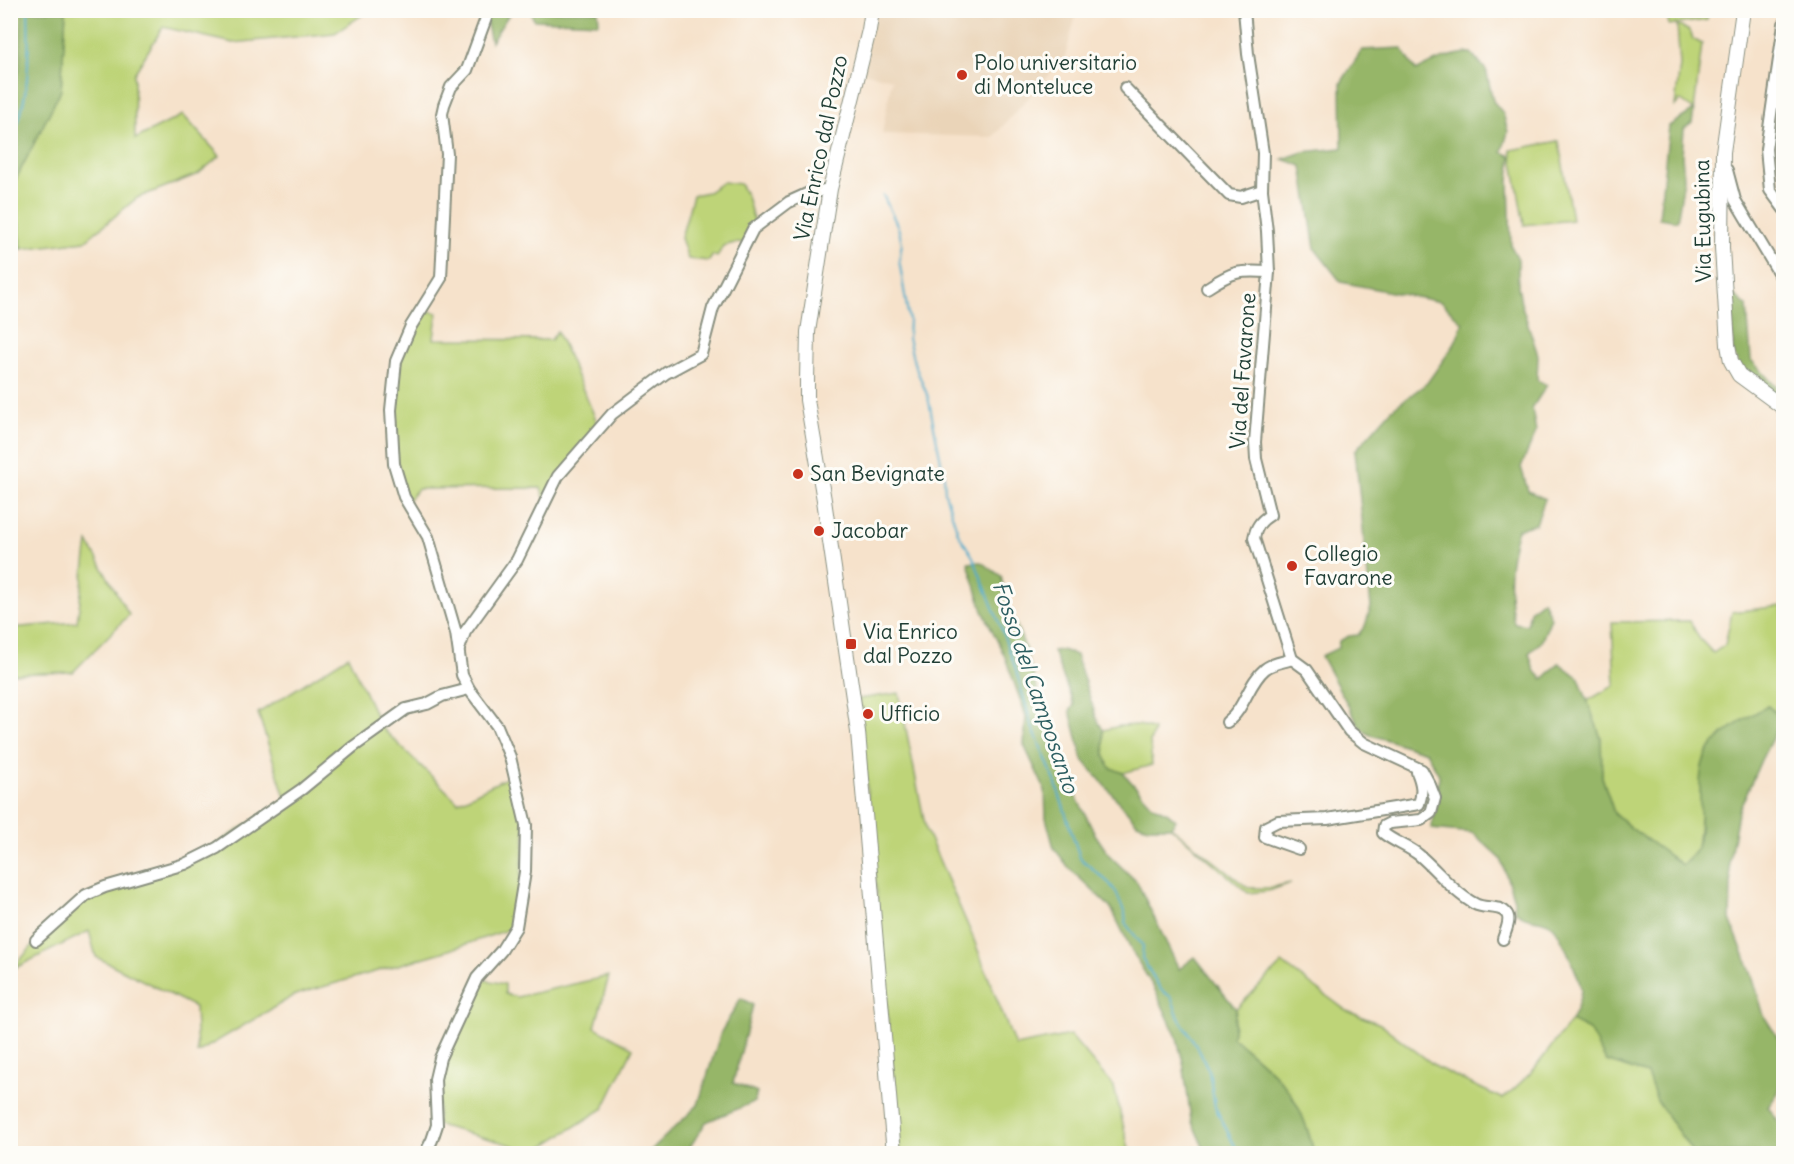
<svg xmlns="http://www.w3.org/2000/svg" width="1794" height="1164" viewBox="0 0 1794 1164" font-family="Delius,sans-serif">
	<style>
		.built { fill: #ead4b8 }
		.green { fill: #bed478; stroke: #6e8856; stroke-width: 1.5 }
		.forest { fill: #96b668; stroke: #5a7a4e; stroke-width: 1.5 }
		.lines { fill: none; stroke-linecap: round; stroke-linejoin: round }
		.stream { stroke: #4dabcb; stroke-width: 2 }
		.minor-casing { stroke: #8a9080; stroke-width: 14 }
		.tertiary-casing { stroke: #8a9080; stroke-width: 16 }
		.minor { stroke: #fff; stroke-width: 10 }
		.tertiary { stroke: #fff; stroke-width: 14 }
		.poi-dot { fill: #c8321e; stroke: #fdfcf7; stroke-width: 2 }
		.labels { text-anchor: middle; stroke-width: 6; stroke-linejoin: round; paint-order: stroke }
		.poi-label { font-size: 21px; fill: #1f3d34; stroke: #fdfcf7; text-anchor: start }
		.street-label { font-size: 21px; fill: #1f3d34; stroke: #fdfcf7 }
		.water-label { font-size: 22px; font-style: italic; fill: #2d5e61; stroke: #fdfcf7 }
	</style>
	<rect width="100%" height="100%" fill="#fdfcf7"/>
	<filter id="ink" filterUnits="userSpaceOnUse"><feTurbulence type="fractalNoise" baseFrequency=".0167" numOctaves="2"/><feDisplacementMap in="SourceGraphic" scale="12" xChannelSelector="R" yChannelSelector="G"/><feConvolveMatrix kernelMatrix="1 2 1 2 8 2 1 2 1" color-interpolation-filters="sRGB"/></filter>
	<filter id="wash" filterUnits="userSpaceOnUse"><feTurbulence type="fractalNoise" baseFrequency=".008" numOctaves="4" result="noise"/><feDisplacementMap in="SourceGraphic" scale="24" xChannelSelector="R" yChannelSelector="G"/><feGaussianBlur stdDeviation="1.35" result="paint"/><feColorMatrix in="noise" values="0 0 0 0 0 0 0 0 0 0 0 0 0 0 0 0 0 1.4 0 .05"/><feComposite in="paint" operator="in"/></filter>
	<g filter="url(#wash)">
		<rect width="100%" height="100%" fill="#f6e2cb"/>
		<!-- built -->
		<path class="built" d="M870,11H1077L1065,57L993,137L882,134L892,79L858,71Z"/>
		<!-- green -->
		<g class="green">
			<path d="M11,11H22L20,66L11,92Z"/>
			<path d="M66,11H368L335,33L233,43L163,27L134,74L135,139L183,115L220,156L198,174L137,198L85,241L22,249L15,199V181L61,90Z"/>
			<path d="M1666,11H1708L1707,20L1669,25Z"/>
			<path d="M1677,25L1690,31L1693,39L1702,44L1694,110L1680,100L1675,106L1680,65Z"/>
			<path d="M1559,141L1572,220L1524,225L1511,150Z"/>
			<path d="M723,182L740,184L747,196L755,226L744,244L739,242L723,246L717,257L713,255L709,261L688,259L681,238L693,195L708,192Z"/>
			<path d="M421,309L437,313L434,339L551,340L557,331L598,424L545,500L541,488L418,489L407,501L394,464L396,361Z"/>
			<path d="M88,542L129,615L73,672L11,674V628L77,622Z"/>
			<path d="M1781,606L1783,608V717L1782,719L1767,706L1700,819L1697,849L1682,865L1631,828L1614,813L1602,777L1601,738L1587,701L1615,685L1612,622L1690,621L1699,638L1713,653L1725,645L1732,612Z"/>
			<path d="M348,656L381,727L458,802L514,774L526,825L516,927L446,951L295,995L197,1053L195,1007L96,957L89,931L11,970L44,933L86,895L185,864L286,800L258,713Z"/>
			<path d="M899,693L926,830L972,935L1015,1046L1070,1035L1114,1087L1130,1153H900L859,699Z"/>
			<path d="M1139,725L1154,730L1150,742L1152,765L1123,773L1109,768L1105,756L1103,730L1120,726Z"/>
			<path d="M1171,827L1248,888H1269L1291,883L1268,891L1248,893Z"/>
			<path d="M1282,963L1347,1011L1380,1024L1438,1068L1503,1099L1532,1072L1571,1021L1589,1030L1606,1061L1647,1074L1657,1101L1693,1153H1314C1308,1127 1297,1098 1278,1078C1264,1063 1247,1050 1232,1037L1236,1009Z"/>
			<path d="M609,976L595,1027L633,1048L604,1108L533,1153L512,1145L437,1125L440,1058L477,978L505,984V994L517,997Z"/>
		</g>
		<!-- forest -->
		<g class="forest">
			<path d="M22,11H66L61,90L15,181V199L22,249H10L11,92L20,66Z"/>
			<path d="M489,11H511L491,42L486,21Z"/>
			<path d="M530,11H598L599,23L534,20Z"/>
			<path d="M1402,48L1416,71C1434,61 1450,54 1471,53L1486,70L1493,101L1503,113L1508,132L1502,152L1511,156L1509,182L1511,246L1518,259V286L1521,303L1538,355L1537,380L1547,385L1532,408L1536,432L1521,467L1528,491L1545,499L1536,524L1518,529C1508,562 1507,589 1514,623L1527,625L1530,611L1543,600L1551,618L1541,642L1529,653L1534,670L1543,679L1559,663L1579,678L1601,738L1602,777L1614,813L1631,828L1682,865C1687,860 1695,854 1697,847C1706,819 1691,770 1711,747C1726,729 1747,717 1768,706L1782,719L1761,760L1738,813L1729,862L1731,883L1730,919L1753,978L1764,1016L1778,1038L1783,1055V1071L1778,1093L1768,1107L1781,1125L1782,1153H1693L1657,1101L1647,1074L1606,1061L1589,1030L1571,1021C1576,1011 1580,1002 1581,990C1581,981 1560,932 1553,926C1542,916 1528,923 1515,911L1514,900L1501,859L1473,833L1431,829L1436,809L1439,775L1426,752L1368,734L1360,727L1321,656L1338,648L1339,641L1349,636L1358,635L1365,626L1371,607L1355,451L1392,409L1427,383L1454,345L1463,323L1441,302L1341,282L1315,249L1302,166L1283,159L1303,152L1342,148L1341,83L1362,50Z"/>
			<path d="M1694,110L1692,123L1684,129L1682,155L1684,179L1677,221L1659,218L1669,126Z"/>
			<path d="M1732,293L1747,306L1751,360L1777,388L1783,391V402L1741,370L1733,352Z"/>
			<path d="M981,562L1001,576L1005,595L1024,645L1046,717L1078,800L1095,834L1109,855L1137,882L1179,969L1195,957L1236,1009L1232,1037C1247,1050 1264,1063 1278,1078C1297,1098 1308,1127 1314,1153H1206L1191,1120L1183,1062L1176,1035L1154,988L1133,953L1111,908L1069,868L1054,848L1046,818L1045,790L1024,745L1026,716L1005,657L983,611L968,563Z"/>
			<path d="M1062,650L1076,655L1096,717L1103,730L1105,756L1109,767L1123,773L1153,806L1168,813L1176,820L1171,827H1148L1137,823L1083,760L1070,711L1074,705L1053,651Z"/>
			<path d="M741,998L753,1005L733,1083L757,1093L754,1102L706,1122L686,1153H648L698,1105L721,1032Z"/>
		</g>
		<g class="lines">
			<!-- stream -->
			<g class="stream">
				<path d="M10,139C31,102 29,51 28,10"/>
				<path d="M883,195L898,227L902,243L899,260L909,320L908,338L914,363L928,397L944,476L945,493L958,533L973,557L1000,625L1016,670L1031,724L1055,781L1080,858L1109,883L1116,892L1125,914L1126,924L1143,946L1142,958L1161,990L1171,997L1179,1018L1198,1048L1209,1071L1215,1107L1239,1154"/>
			</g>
		</g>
	</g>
	<g filter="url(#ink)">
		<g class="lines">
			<!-- minor casing -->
			<g class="minor-casing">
				<g id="minor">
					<path d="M1244,10L1248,54L1263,153L1262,190L1267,231L1269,272L1255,442L1256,459L1270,515C1260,521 1256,527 1254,538L1292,659L1307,670L1349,731L1364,743L1422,770L1430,785L1435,798L1431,813L1421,820L1390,823L1384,826L1383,833C1394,842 1408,846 1419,855C1438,871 1453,892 1475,904C1483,909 1500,905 1506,913C1512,919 1505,932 1503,939"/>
					<path d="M1784,24L1766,149L1770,190L1784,209"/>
					<path d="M1125,88L1229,195L1241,197L1262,190"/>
					<path d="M1727,170L1735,200L1784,282"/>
					<path d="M1207,288C1233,271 1239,270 1269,272"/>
					<path d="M459,649L465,632L517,560L558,476L612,414L666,373L701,354L713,308L753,229L789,202L809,193L830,189"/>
					<path d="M1227,722C1245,709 1248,683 1265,669C1272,663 1284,662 1292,659"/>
					<path d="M1299,849L1265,837L1266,827L1278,821L1327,819L1419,804C1423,792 1422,784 1417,772"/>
					<path d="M36,940L86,895L105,887L185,864L217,848L302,789L353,747L406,709L427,704L442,696L469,689L462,675L456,633L428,537L404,497L394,464L391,410L396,361L411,326L441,278L447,154L442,114L444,105L451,87L467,70L489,10"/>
					<path d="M425,1154L432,1140L437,1125L435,1079L440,1058L477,978L501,951L516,927L525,872L526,825L510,757L497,726L469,689"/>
				</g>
			</g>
			<!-- tertiary casing -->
			<g class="tertiary-casing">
				<g id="tertiary">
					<path d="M872,10L869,30L830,189L808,332L807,381V400L824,500L858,732L894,1154"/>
					<path d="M1743,10L1723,152L1722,248L1728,345L1731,361L1739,375L1784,408"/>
				</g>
			</g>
			<!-- minor -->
			<use href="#minor" class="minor"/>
			<!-- tertiary -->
			<use href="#tertiary" class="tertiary"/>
		</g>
	</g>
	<!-- markers -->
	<g class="poi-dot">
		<circle cx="962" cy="75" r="6"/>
		<circle cx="798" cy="474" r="6"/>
		<circle cx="819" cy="531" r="6"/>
		<circle cx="1292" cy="566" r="6"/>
		<rect x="845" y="638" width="12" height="12" rx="3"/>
		<circle cx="868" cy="714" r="6"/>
	</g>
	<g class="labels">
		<!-- poi labels -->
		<g class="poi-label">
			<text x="974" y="70">Polo universitario<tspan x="974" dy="24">di Monteluce</tspan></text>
			<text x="810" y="481">San Bevignate</text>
			<text x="831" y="538">Jacobar</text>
			<text x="1304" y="561">Collegio<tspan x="1304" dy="24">Favarone</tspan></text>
			<text x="863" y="639">Via Enrico<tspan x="863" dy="24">dal Pozzo</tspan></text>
			<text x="880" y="721">Ufficio</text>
		</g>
		<!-- street labels -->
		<g class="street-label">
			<text transform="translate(821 148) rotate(-78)" y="7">Via Enrico dal Pozzo</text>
			<text transform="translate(1703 221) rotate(-91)" y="7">Via Eugubina</text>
			<text transform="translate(1243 371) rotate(-86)" y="7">Via del Favarone</text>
		</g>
		<!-- water labels -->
		<g class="water-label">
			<text transform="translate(1036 687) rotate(71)" y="8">Fosso del Camposanto</text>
		</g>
	</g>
	<!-- margin -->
	<rect width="1794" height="1164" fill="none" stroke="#fdfcf7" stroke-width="36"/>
</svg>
